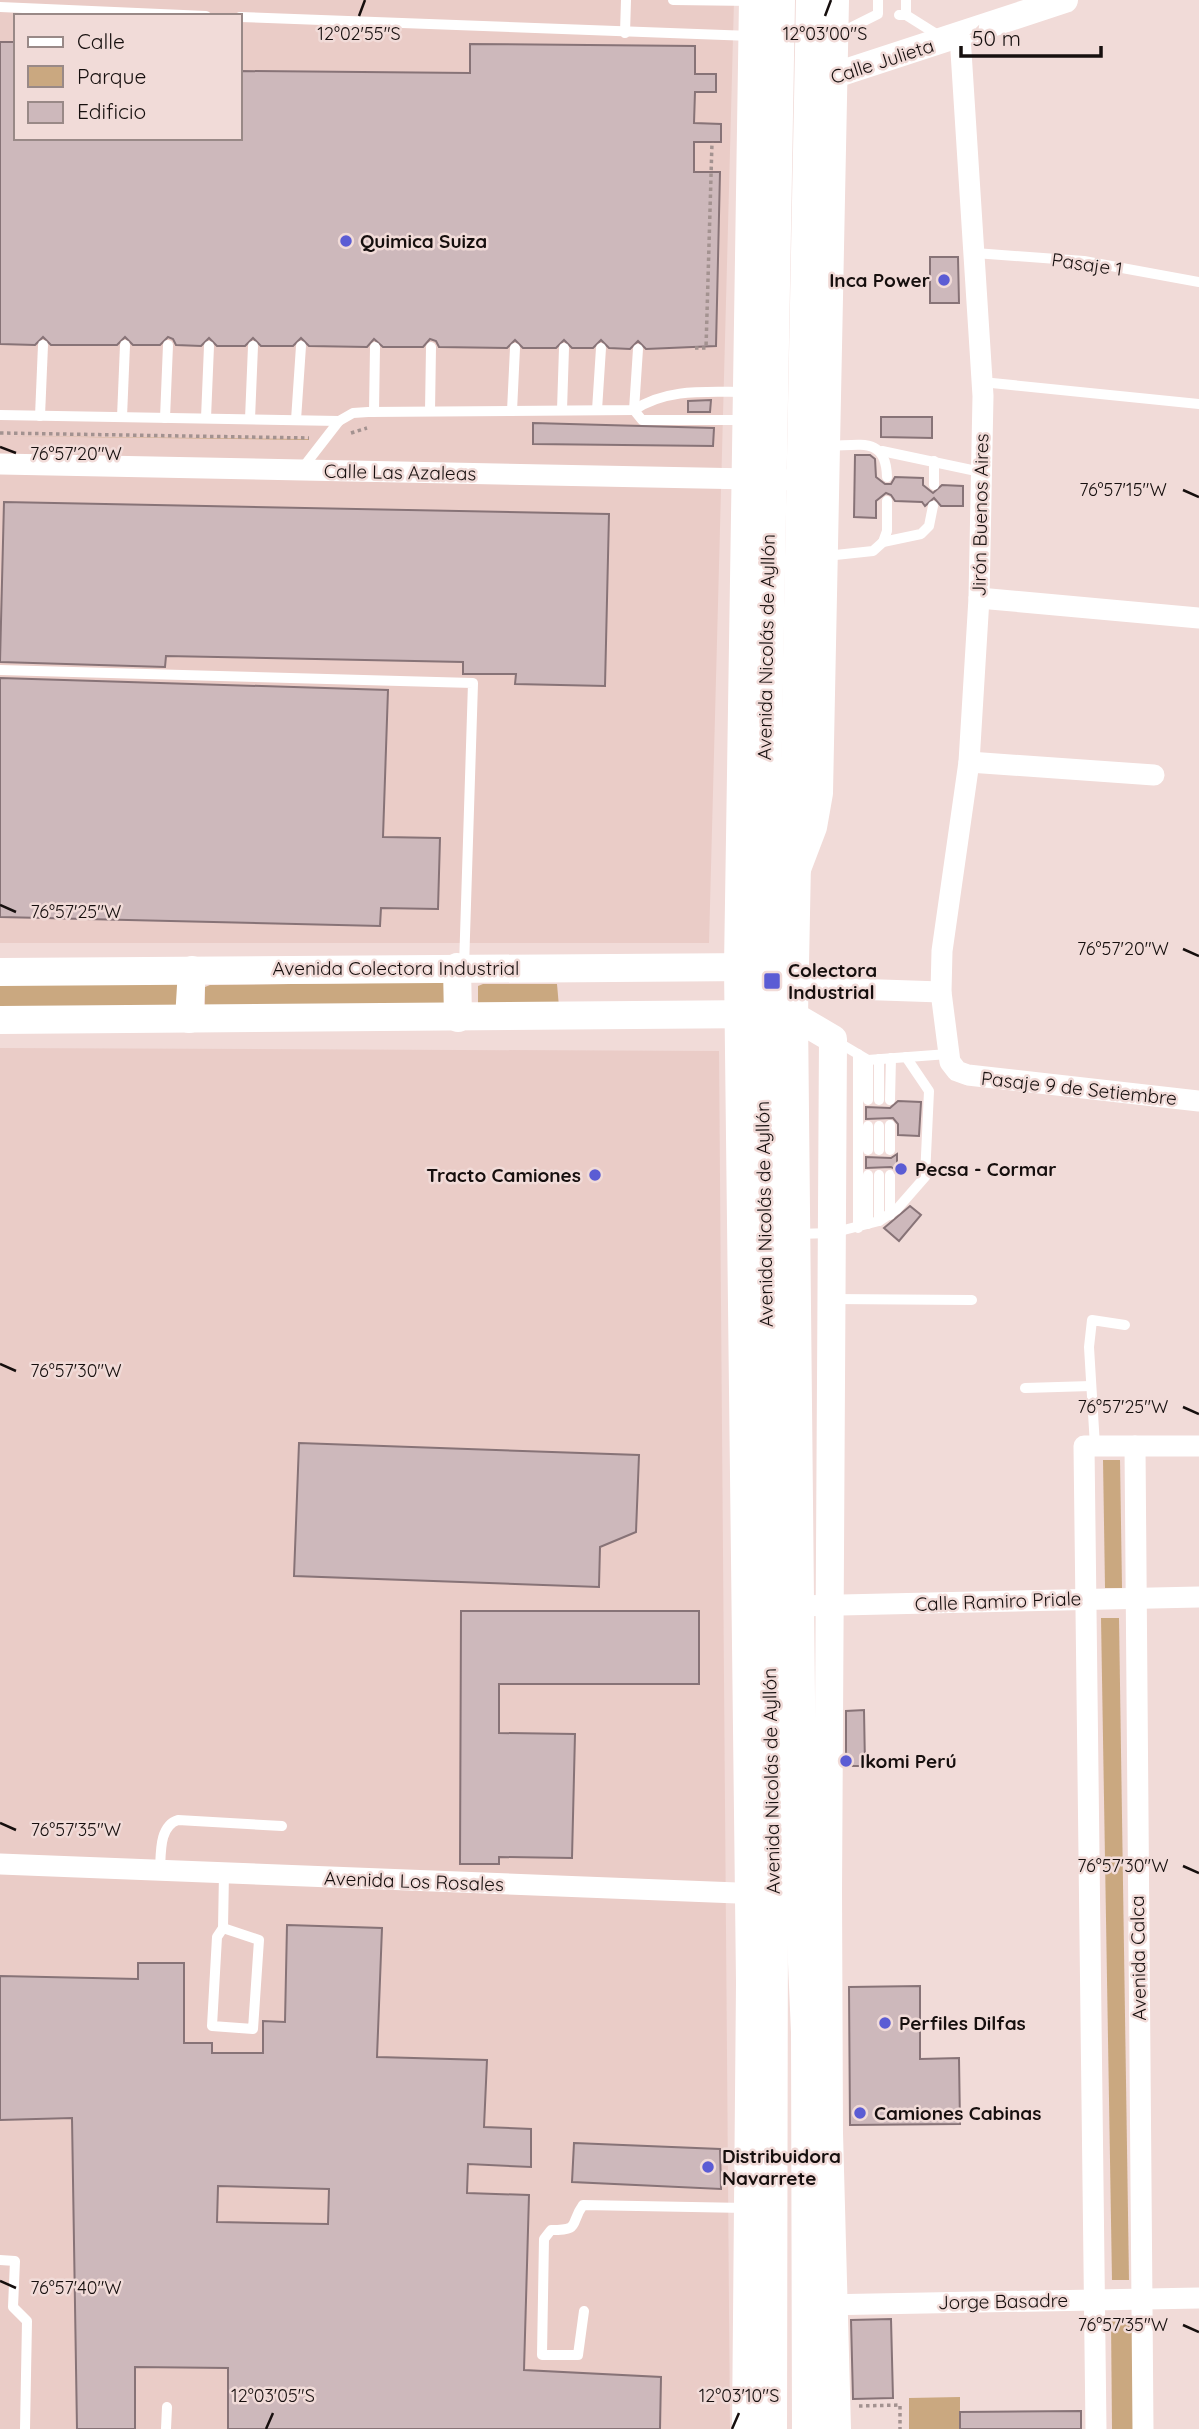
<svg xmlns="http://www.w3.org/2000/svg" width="1199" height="2429" viewBox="0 0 1199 2429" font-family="Quicksand,sans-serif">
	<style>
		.built { fill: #eaccc7; fill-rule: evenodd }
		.green { fill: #caa880 }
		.building { fill: #cdb8bb; stroke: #877377; stroke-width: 2; fill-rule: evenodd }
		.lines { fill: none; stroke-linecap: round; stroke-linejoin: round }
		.path { stroke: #a39290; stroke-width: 3.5; stroke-dasharray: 3.5 3.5; stroke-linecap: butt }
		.service { stroke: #fff; stroke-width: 10 }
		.minor { stroke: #fff; stroke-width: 21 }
		.tertiary { stroke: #fff; stroke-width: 26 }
		.secondary { stroke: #fff; stroke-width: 28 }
		.primary { stroke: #fff; stroke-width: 32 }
		.ticks { fill: none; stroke: #160f0e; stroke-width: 2.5 }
		.poi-dot { fill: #5b5cd4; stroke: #f1dbd8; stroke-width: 2.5 }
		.labels { text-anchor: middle; stroke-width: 5; stroke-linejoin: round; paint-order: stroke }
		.street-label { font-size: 19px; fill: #160f0e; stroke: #f1dbd8 }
		.poi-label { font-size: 19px; font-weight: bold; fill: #160f0e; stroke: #f1dbd8; text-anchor: start }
		.ticks-label { font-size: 18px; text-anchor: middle; fill: #160f0e; stroke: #f1dbd8; stroke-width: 5; stroke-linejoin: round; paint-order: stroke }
	</style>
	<rect width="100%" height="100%" fill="#f1dbd8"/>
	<!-- built -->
	<g class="built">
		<path d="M0,0H734L709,943H0ZM16,16H240V138H16Z"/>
		<path d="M0,1048L719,1051L730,2429H0Z"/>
	</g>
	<!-- green -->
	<g class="green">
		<path d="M0,436L309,439V440Z"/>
		<path d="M449,982L455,1003L205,1006V987L210,985Z"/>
		<path d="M182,984L188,1006L0,1009V985Z"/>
		<path d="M483,984H557L559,1007L478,1004V986Z"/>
		<path d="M1120,1460L1122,1588H1105L1103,1460Z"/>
		<path d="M1101,1618H1119L1129,2280H1112Z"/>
		<path d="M1111,2320H1133L1134,2429H1112Z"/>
		<path d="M960,2397V2429H909V2398Z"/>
	</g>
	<!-- building -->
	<g class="building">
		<path d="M0,42H16V138H240V71L470,73V44L695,46V74H716V92H695L694,123L721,124V142H694V172H720L716,346L646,349L638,341L630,349L609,348L601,340L593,348H572L564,340L556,348H523L515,340L507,348L439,347L436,341L430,339L423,347H383L374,339L367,347L309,346L301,338L293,346H261L253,338L245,346H217L209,338L201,346L176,345L173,339L168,337L160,345H133L125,337L117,345H51L43,337L35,345L0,344Z"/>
		<path d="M930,257H958L959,303H930Z"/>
		<path d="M711,400L710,412H688V401Z"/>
		<path d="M881,417H932V438L881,437Z"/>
		<path d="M533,423L714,428L713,446L533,444Z"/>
		<path d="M855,455H870L875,459L876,477L885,484H891L895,477L923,478V485L933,493L942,485L963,486V506H941L934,498L925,506L922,502L895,501L891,495L886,493L876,501V518L854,517Z"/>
		<path d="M4,502L609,514L605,686L515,684L516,674H463V662L166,656L165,667L0,662Z"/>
		<path d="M0,678L388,690L383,837L440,838L438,909L381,908L380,926L0,917Z"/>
		<path d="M898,1101L921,1102L919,1136L898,1135V1124L893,1118L866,1119V1107L890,1108Z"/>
		<path d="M897,1154V1171L891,1167L866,1168V1157L891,1158Z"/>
		<path d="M910,1206L921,1215L899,1241L884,1228Z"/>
		<path d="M299,1443L639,1455L636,1532L600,1547L599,1587L294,1576Z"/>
		<path d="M461,1611H699V1684H499V1733L575,1734L572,1858L499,1857V1864H460Z"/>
		<path d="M864,1710L865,1766H846V1711Z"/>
		<path d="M287,1925L382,1928L377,2057L487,2060L484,2127L531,2129V2167L468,2164L467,2193L529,2195L524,2370L661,2377L660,2429H228V2368L135,2367V2429H77L72,2118L0,2120V1976L138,1979V1963H184V2043H212V2053H263V2021L285,2022ZM218,2186L329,2189L328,2224L217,2222Z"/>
		<path d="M920,1986V2059L959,2058L960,2124L850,2125L849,1987Z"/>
		<path d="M574,2143L720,2149L721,2189L572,2182Z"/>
		<path d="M891,2319L893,2398L853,2399L851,2320Z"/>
		<path d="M1081,2411V2429H960V2412Z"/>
	</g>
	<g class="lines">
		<!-- path -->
		<g class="path">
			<path d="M695,348H706L712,142"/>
			<path d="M0,433L309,438"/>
			<path d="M351,433L367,428"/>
			<path d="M859,2406L900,2405V2429"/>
		</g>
		<!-- service -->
		<g class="service">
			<path d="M673,0L753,1"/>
			<path d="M906,0V15"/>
			<path d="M0,7L206,16"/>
			<path d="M899,15H906L941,37"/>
			<path d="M240,17L751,36"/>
			<path d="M625,33L626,0"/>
			<path d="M838,34L878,14V0"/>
			<path d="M975,253L1084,261L1199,282"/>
			<path d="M638,349L634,410L642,420H744"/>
			<path d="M982,382L1199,404"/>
			<path d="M562,410L564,348"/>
			<path d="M597,410L601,348"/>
			<path d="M430,411L431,347"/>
			<path d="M512,411L515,348"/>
			<path d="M374,412L375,347"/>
			<path d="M0,415L339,421L353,413L368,412L634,410C667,388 706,392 744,392"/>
			<path d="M40,416L43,345"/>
			<path d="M122,417L125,345"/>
			<path d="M165,418L168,345"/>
			<path d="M206,418L209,346"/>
			<path d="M250,419L253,346"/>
			<path d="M296,420L301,346"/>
			<path d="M826,446C859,446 886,435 887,477"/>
			<path d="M882,451L981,472"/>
			<path d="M301,470L339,421"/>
			<path d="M934,485V461"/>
			<path d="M883,542L887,531V501"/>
			<path d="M826,556L873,551L883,542L921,534L929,526L933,506"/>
			<path d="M0,670L473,683L464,967"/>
			<path d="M836,1041L868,1060V1100"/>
			<path d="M868,1060L948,1054"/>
			<path d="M879,1100V1059"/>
			<path d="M890,1100L891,1058"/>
			<path d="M890,1125V1150"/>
			<path d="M879,1126V1150"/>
			<path d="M868,1150V1126"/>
			<path d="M890,1215V1175"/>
			<path d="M879,1221V1175"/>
			<path d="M868,1224V1175"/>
			<path d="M858,1228V1054"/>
			<path d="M796,1234L832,1233L879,1221L897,1209L925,1177L929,1091L906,1057"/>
			<path d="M832,1299L972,1300"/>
			<path d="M1025,1388L1091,1386"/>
			<path d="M1095,1446L1089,1347L1092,1320L1125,1325"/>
			<path d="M160,1870C161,1853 159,1826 178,1820L282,1826"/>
			<path d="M223,1928L259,1940L253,2029L212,2026L217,1937L223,1928L224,1873"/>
			<path d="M0,2260L15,2261L13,2307L27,2321L25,2429"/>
			<path d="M584,2311L578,2355H542L544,2239L551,2230C582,2230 569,2224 583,2205L746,2208"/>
			<path d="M166,2429L167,2407"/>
		</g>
		<!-- minor -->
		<g class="minor">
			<path d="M960,36L983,396L979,598L969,762L942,951L941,992L950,1062L957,1071L968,1075L1199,1101"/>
			<path d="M0,464L801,480"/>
			<path d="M979,598L1199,618"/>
			<path d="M969,762L1154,775"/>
			<path d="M793,987L941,992"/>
			<path d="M1135,1446L1143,2429"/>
			<path d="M797,1606L1199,1597"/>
			<path d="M0,1864L763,1894"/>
			<path d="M820,2305L1199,2298"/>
			<path d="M1096,2429L1084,1446H1199"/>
		</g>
		<!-- tertiary -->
		<path class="tertiary" d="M814,82L1065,0"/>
		<!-- secondary -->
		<g class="secondary">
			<path d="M797,869L813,827L819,793L835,0"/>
			<path d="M457,967L458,1018"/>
			<path d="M0,972L755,967"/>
			<path d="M189,1019L192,970"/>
			<path d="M0,1020L762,1014L792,1015L833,1039L828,1892L829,2133L837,2429"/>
			<path d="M746,2429L750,1983L738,967L753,0"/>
		</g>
		<!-- primary -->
		<g class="primary">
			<path d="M771,2429L772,1894L762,967L779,0"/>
			<path d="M808,2429L807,2032L801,1893L792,1015L812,0"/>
		</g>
	</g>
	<!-- ticks -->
	<path class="ticks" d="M359,16L365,0M825,16L831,0M0,447L16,453M1183,490L1199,497M0,905L16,912M1183,949L1199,956M0,1364L16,1371M1183,1407L1199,1414M0,1823L16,1830M1183,1866L1199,1873M0,2281L16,2288M1183,2325L1199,2332M266,2429L273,2413M732,2429L739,2413"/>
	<!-- markers -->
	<g class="poi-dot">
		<circle cx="346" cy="241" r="7"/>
		<circle cx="944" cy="280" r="7"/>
		<rect x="763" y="972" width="18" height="18" rx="3.5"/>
		<circle cx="901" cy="1169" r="7"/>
		<circle cx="595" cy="1175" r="7"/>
		<circle cx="846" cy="1761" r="7"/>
		<circle cx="885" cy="2023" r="7"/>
		<circle cx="860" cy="2113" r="7"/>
		<circle cx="708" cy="2167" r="7"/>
	</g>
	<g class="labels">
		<!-- street labels -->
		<g class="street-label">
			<text transform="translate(882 61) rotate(-18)" y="7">Calle Julieta</text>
			<text transform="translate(1087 264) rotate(8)" y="7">Pasaje 1</text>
			<text transform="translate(400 472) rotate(1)" y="7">Calle Las Azaleas</text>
			<text transform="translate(980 515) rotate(-89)" y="7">Jirón Buenos Aires</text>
			<text transform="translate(766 647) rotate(-89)" y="7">Avenida Nicolás de Ayllón</text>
			<text x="396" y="975">Avenida Colectora Industrial</text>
			<text transform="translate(1079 1088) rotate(6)" y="7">Pasaje 9 de Setiembre</text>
			<text transform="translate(764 1214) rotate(-91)" y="7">Avenida Nicolás de Ayllón</text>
			<text transform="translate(998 1601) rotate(-2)" y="7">Calle Ramiro Priale</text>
			<text transform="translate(771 1781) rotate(-91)" y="7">Avenida Nicolás de Ayllón</text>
			<text transform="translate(414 1881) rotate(2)" y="7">Avenida Los Rosales</text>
			<text transform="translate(1138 1958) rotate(-91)" y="7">Avenida Calca</text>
			<text transform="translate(1003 2301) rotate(-1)" y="7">Jorge Basadre</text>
		</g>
		<!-- poi labels -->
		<g class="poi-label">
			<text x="360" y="248">Quimica Suiza</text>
			<text x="930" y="287" text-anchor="end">Inca Power</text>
			<text x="788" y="977">Colectora<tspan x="788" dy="22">Industrial</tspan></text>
			<text x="915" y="1176">Pecsa - Cormar</text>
			<text x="581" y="1182" text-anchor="end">Tracto Camiones</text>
			<text x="860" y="1768">Ikomi Perú</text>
			<text x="899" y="2030">Perfiles Dilfas</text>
			<text x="874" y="2120">Camiones Cabinas</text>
			<text x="722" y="2163">Distribuidora<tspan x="722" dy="22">Navarrete</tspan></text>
		</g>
	</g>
	<g class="ticks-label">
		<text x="359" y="40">12°02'55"S</text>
		<text x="825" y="40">12°03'00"S</text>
		<text x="76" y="460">76°57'20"W</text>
		<text x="1123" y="496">76°57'15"W</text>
		<text x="76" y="918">76°57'25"W</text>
		<text x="1123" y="955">76°57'20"W</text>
		<text x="76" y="1377">76°57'30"W</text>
		<text x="1123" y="1413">76°57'25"W</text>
		<text x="76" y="1836">76°57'35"W</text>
		<text x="1123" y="1872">76°57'30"W</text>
		<text x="76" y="2294">76°57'40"W</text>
		<text x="1123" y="2331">76°57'35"W</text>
		<text x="273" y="2402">12°03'05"S</text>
		<text x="739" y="2402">12°03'10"S</text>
	</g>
	<!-- legend -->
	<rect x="14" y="14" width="228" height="126" fill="#f1dbd8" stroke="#998987" stroke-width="2"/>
	<rect x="28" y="37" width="35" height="10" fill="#ffffff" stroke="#998987" stroke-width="2"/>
	<text x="77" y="49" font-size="21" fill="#160f0e">Calle</text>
	<rect x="28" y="66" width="35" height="21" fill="#caa880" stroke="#998987" stroke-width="2"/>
	<text x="77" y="84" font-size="21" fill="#160f0e">Parque</text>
	<rect x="28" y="102" width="35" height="21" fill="#cdb8bb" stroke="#998987" stroke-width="2"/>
	<text x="77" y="119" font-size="21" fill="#160f0e">Edificio</text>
	<!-- scale -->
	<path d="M961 46v10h140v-10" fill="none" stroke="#160f0e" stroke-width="3.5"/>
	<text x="972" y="46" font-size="21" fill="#160f0e" stroke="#f1dbd8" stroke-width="5" paint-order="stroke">50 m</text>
</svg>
